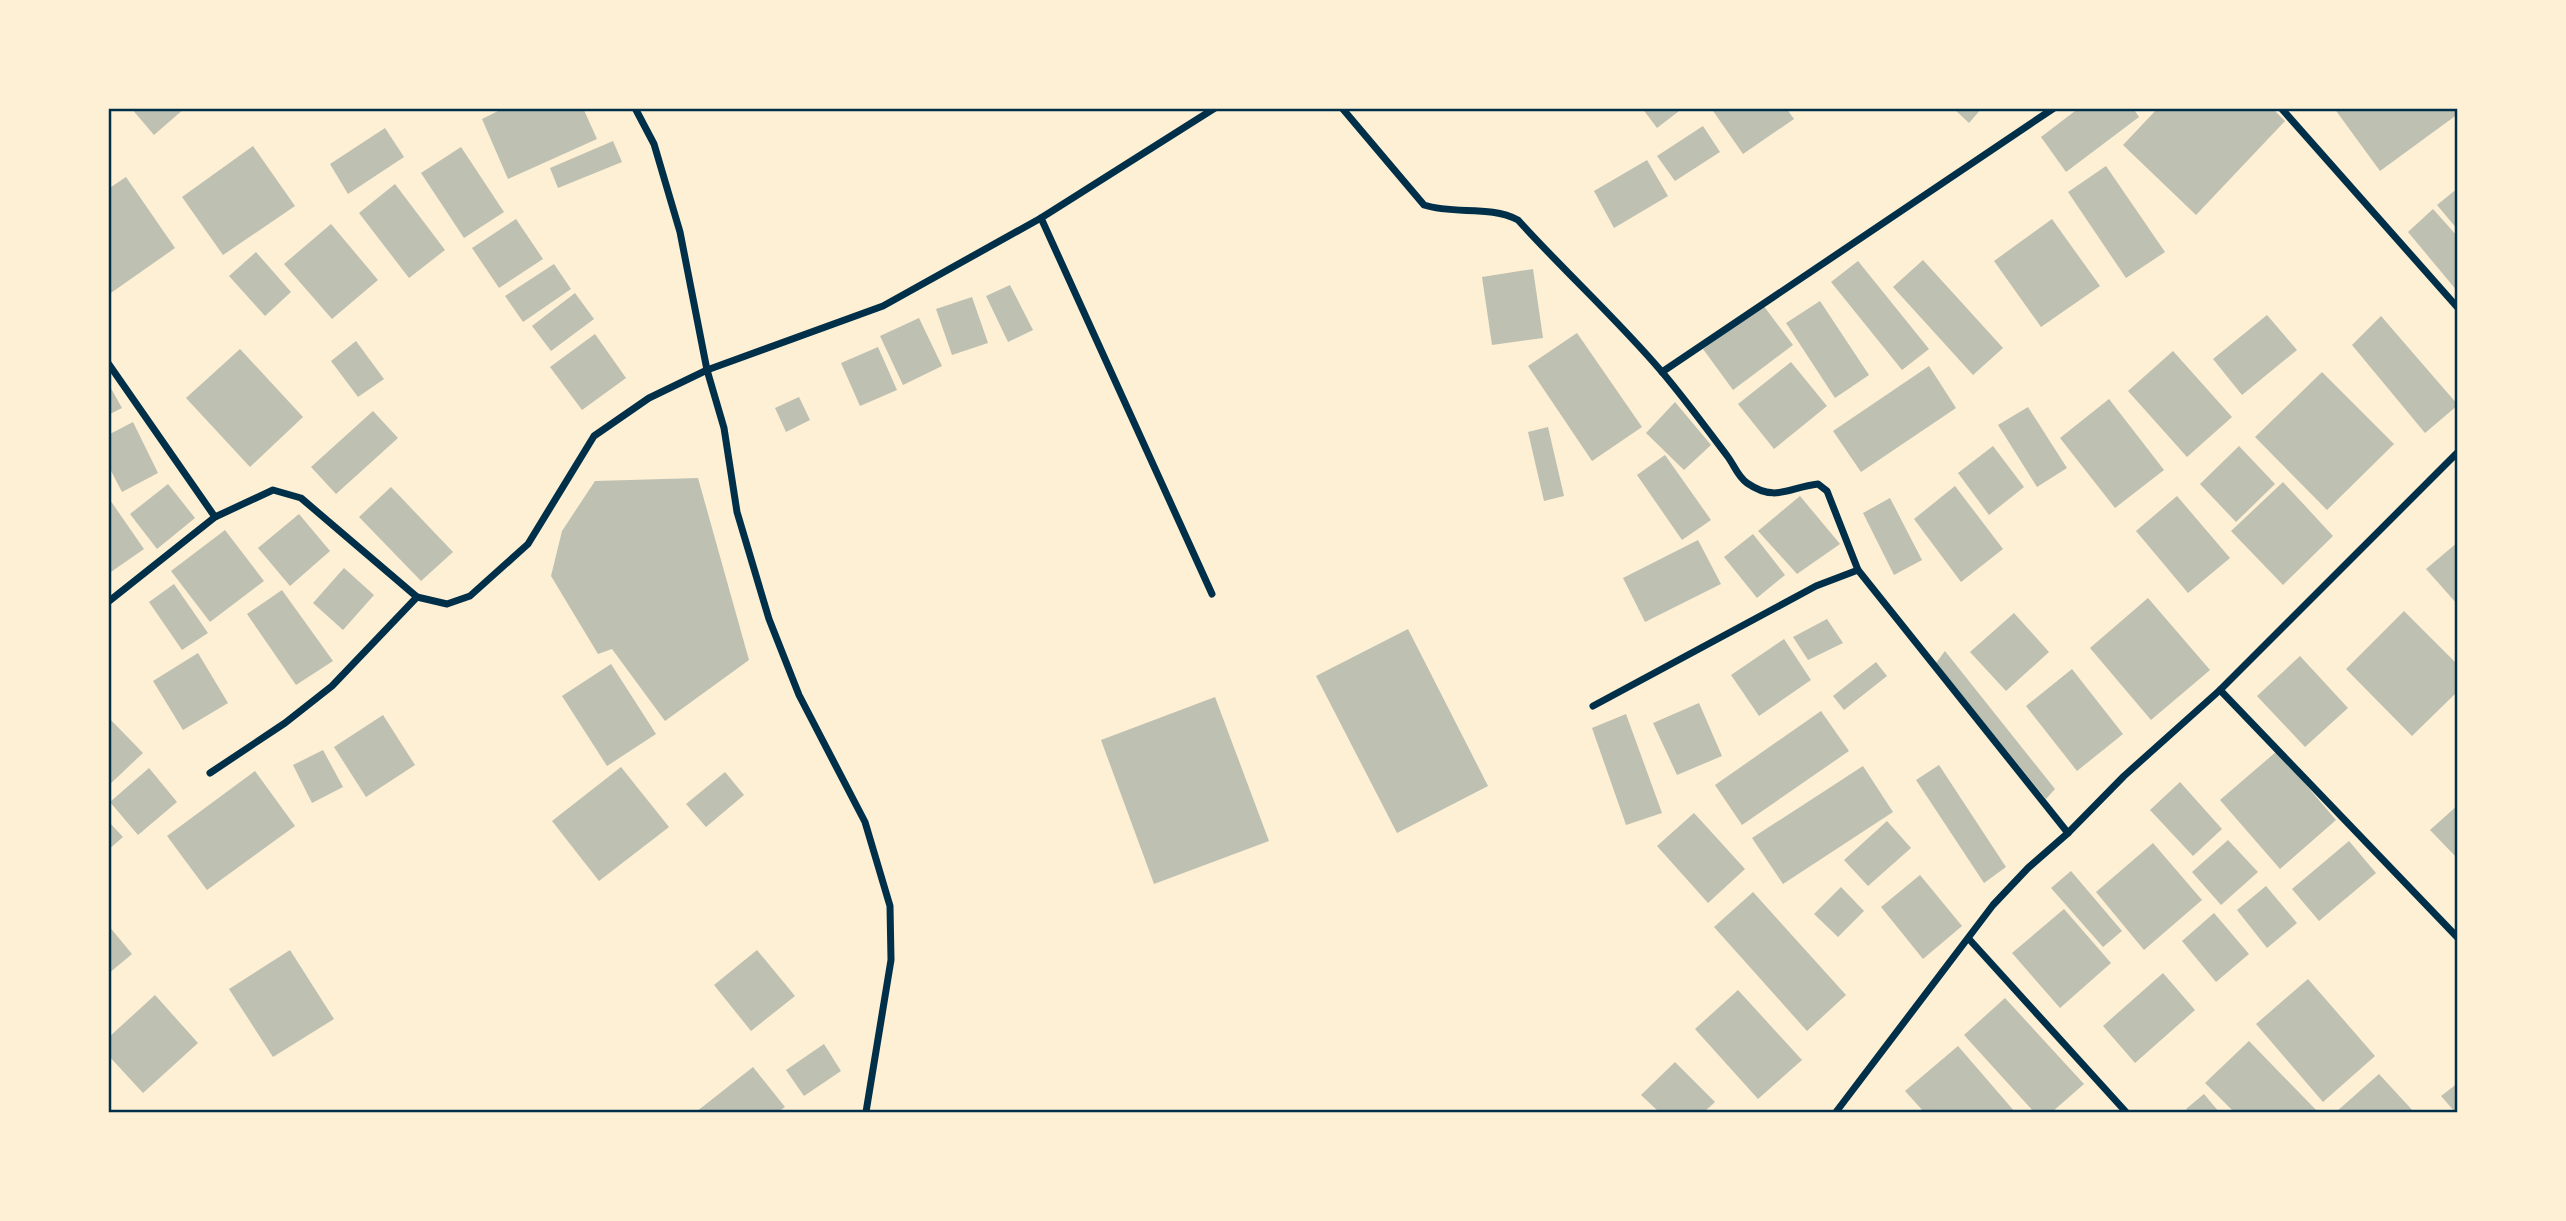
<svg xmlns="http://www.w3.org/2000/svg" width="2566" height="1221" viewBox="0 0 2566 1221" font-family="Inter,sans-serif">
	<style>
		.building { fill: #bec0b2 }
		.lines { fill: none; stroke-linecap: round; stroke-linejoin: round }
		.minor { stroke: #003049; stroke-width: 7 }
		.neatline { fill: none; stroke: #003049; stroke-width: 2.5 }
	</style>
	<rect width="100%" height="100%" fill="#fdf0d5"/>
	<!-- building -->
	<g class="building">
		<path d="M131,108H185L154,135Z"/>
		<path d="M504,108H583L597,139L508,179L482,119Z"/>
		<path d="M1642,108H1683L1657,128Z"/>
		<path d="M1711,108H1786L1794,119L1743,154Z"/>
		<path d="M1953,108H1982L1969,123Z"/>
		<path d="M2079,108H2133L2139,117L2066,172L2041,137Z"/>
		<path d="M2158,108H2272L2285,121L2196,215L2123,145Z"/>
		<path d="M2334,108H2458V114L2380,171Z"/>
		<path d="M1703,126L1720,152L1675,181L1657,156Z"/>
		<path d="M385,128L404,157L348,194L330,164Z"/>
		<path d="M613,141L622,162L558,188L550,168Z"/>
		<path d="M253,146L295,206L223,255L182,197Z"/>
		<path d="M461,147L504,212L464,238L421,173Z"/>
		<path d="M1647,160L1668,196L1614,228L1594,191Z"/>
		<path d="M2106,166L2165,252L2126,278L2068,192Z"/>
		<path d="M126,177L175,248L108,295V189Z"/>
		<path d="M395,184L445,250L409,278L359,213Z"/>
		<path d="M2458,188V230L2437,205Z"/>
		<path d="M2433,209L2458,237V292L2408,232Z"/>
		<path d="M516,219L543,259L499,288L472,248Z"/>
		<path d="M2052,219L2100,286L2041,327L1994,261Z"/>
		<path d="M331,224L378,280L332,319L284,264Z"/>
		<path d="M256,252L291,292L265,316L229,276Z"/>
		<path d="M1923,260L2003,348L1973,375L1893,287Z"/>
		<path d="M1858,261L1929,349L1902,370L1831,282Z"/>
		<path d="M554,264L571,289L523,322L505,296Z"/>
		<path d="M1533,269L1543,338L1492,345L1482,277Z"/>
		<path d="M1010,285L1033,330L1008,342L986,296Z"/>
		<path d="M575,293L594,319L551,351L532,326Z"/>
		<path d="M972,297L988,343L952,355L936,309Z"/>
		<path d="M1820,301L1869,375L1835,398L1786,323Z"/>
		<path d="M1763,305L1793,345L1733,390L1703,349Z"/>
		<path d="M2267,315L2297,350L2242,395L2213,359Z"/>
		<path d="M2381,316L2458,405L2425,433L2352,345Z"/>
		<path d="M919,318L942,366L903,385L880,336Z"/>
		<path d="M1577,333L1642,427L1592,461L1528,366Z"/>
		<path d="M595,334L626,378L582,410L550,367Z"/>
		<path d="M356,341L384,379L358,397L331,361Z"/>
		<path d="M878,347L897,390L860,406L841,363Z"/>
		<path d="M240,349L303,417L250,467L186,398Z"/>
		<path d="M2173,351L2232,417L2187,457L2128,391Z"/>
		<path d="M1791,362L1827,406L1774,449L1738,404Z"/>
		<path d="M1929,366L1956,408L1861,472L1833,431Z"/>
		<path d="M2322,372L2394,444L2327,510L2255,437Z"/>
		<path d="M108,383L122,408L108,415Z"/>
		<path d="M799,397L810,420L786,432L775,408Z"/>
		<path d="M2109,399L2164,470L2115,508L2060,438Z"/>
		<path d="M1675,402L1711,445L1684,470L1646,433Z"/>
		<path d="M2028,407L2067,468L2037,487L1998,425Z"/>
		<path d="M373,411L398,438L336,494L311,467Z"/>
		<path d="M133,422L158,473L122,492L108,465V435Z"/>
		<path d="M1548,427L1564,496L1544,501L1528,432Z"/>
		<path d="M1993,446L2024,487L1989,515L1958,473Z"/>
		<path d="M2239,446L2275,484L2236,522L2200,484Z"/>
		<path d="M1665,455L1711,520L1682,540L1637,475Z"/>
		<path d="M698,478L749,660L665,721L612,649L598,654L551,576L562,531L595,481Z"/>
		<path d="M2283,482L2333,536L2283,585L2231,531Z"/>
		<path d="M168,484L195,518L157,549L130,514Z"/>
		<path d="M1955,486L2003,549L1961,582L1914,519Z"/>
		<path d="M391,487L453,552L421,581L359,517Z"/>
		<path d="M1800,496L1840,544L1797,574L1758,531Z"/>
		<path d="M2177,496L2230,558L2188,593L2136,531Z"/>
		<path d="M108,497L144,549L108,574Z"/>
		<path d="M1890,498L1922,560L1894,575L1863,513Z"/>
		<path d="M299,514L330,551L290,586L258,548Z"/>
		<path d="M225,530L264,581L210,622L171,571Z"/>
		<path d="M1753,534L1785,575L1757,598L1724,557Z"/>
		<path d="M1698,540L1721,584L1645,622L1623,578Z"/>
		<path d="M2458,542V605L2426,569Z"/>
		<path d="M344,568L374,595L343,630L313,603Z"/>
		<path d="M174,584L208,633L182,650L149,602Z"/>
		<path d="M282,590L333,661L296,685L247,614Z"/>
		<path d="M2148,598L2210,670L2151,720L2090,648Z"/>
		<path d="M2404,611L2458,665V691L2412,736L2346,669Z"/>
		<path d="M2014,613L2049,652L2006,691L1970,652Z"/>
		<path d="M1827,619L1843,643L1808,660L1793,637Z"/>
		<path d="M1408,629L1488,786L1397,833L1316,676Z"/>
		<path d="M1784,639L1811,680L1759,716L1731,675Z"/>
		<path d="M1945,651L2055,789L2046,799L1936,663Z"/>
		<path d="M198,653L228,703L183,730L153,681Z"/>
		<path d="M2300,656L2348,708L2305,747L2257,696Z"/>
		<path d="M1876,662L1887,676L1844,710L1833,696Z"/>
		<path d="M611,664L656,734L607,766L562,696Z"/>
		<path d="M2072,669L2123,734L2077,771L2026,706Z"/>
		<path d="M1215,697L1269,841L1154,884L1101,740Z"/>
		<path d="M1699,703L1722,756L1677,775L1653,723Z"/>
		<path d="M1821,711L1849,751L1742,825L1715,785Z"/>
		<path d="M1626,714L1662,813L1626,825L1592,728Z"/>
		<path d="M383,715L415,765L366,797L334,747Z"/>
		<path d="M108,717L143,753L108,786Z"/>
		<path d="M323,750L343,787L312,803L293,765Z"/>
		<path d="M2277,751L2336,820L2280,869L2220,800Z"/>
		<path d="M1939,765L2006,867L1984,883L1916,780Z"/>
		<path d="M1863,766L1893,812L1783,884L1752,838Z"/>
		<path d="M621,767L669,827L599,881L552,821Z"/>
		<path d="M149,768L177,802L138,835L110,802Z"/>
		<path d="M255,771L295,826L207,890L167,836Z"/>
		<path d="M725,772L744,795L706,827L686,804Z"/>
		<path d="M2180,782L2222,829L2193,856L2150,810Z"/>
		<path d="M2458,805V859L2430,830Z"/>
		<path d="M1694,813L1745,869L1708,903L1657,846Z"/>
		<path d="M108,821L123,837L108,850Z"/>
		<path d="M1887,821L1911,848L1868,886L1844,860Z"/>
		<path d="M2228,840L2258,872L2221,905L2192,872Z"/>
		<path d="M2349,841L2376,873L2319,921L2292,889Z"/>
		<path d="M2153,843L2202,900L2144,950L2096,892Z"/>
		<path d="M2071,871L2122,931L2103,947L2051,888Z"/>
		<path d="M1920,875L1962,926L1923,959L1881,907Z"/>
		<path d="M2266,886L2297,923L2267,948L2237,910Z"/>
		<path d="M1841,887L1864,911L1838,937L1814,914Z"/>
		<path d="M1753,892L1846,995L1807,1031L1714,927Z"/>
		<path d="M2064,909L2111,963L2060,1008L2012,953Z"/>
		<path d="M2214,913L2249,954L2216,982L2182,941Z"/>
		<path d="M108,925L132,954L108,974Z"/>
		<path d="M290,950L334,1019L273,1057L229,989Z"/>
		<path d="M757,950L795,996L751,1031L714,985Z"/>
		<path d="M2163,973L2195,1010L2135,1063L2103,1026Z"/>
		<path d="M2308,979L2375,1056L2323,1102L2256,1024Z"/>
		<path d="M1738,990L1802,1060L1758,1099L1695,1029Z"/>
		<path d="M155,995L198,1043L143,1093L108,1055V1038Z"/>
		<path d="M2005,998L2084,1084L2052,1112H2034L1964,1035Z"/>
		<path d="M2249,1041L2318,1112H2234L2205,1083Z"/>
		<path d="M824,1044L841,1071L804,1096L786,1070Z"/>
		<path d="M1958,1046L2015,1112H1924L1905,1091Z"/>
		<path d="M1675,1062L1715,1102L1704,1112H1659L1641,1095Z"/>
		<path d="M753,1067L785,1107L778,1112H696Z"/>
		<path d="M2379,1074L2414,1112H2336Z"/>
		<path d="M2458,1083V1112H2455L2441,1096Z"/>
		<path d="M2204,1094L2219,1112H2189L2186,1109Z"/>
	</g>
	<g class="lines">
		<!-- minor -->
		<g class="minor">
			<path d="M635,108L654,144L680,232L707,370L724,428L737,512L769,619L799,695L865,822L890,906L891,960L866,1112"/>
			<path d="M1342,108L1424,205C1455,215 1489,205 1518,220C1565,272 1617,319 1662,372C1685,399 1706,428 1728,457C1734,465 1738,477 1747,483C1776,503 1789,487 1818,484L1827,491L1858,570L2068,833"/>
			<path d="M2281,108L2458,308"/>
			<path d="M1041,218L1212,594"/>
			<path d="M108,363L215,517"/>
			<path d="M1662,372L2054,108"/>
			<path d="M108,602L215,517L273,490L301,498L417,597L447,604L470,596L528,544L594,436L649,398L707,370L883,306L1041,218L1215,108"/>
			<path d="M2220,690L2458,938"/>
			<path d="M1593,706L1816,586L1858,570"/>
			<path d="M210,773L285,723L332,686L417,597"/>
			<path d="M1969,939L2126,1112"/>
			<path d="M1836,1112L1993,905L2028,868L2068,833L2124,776L2220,690L2458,452"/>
		</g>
	</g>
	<!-- border -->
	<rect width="2566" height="1221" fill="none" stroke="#fdf0d5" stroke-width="220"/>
	<rect x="110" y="110" width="2346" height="1001" class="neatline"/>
</svg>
